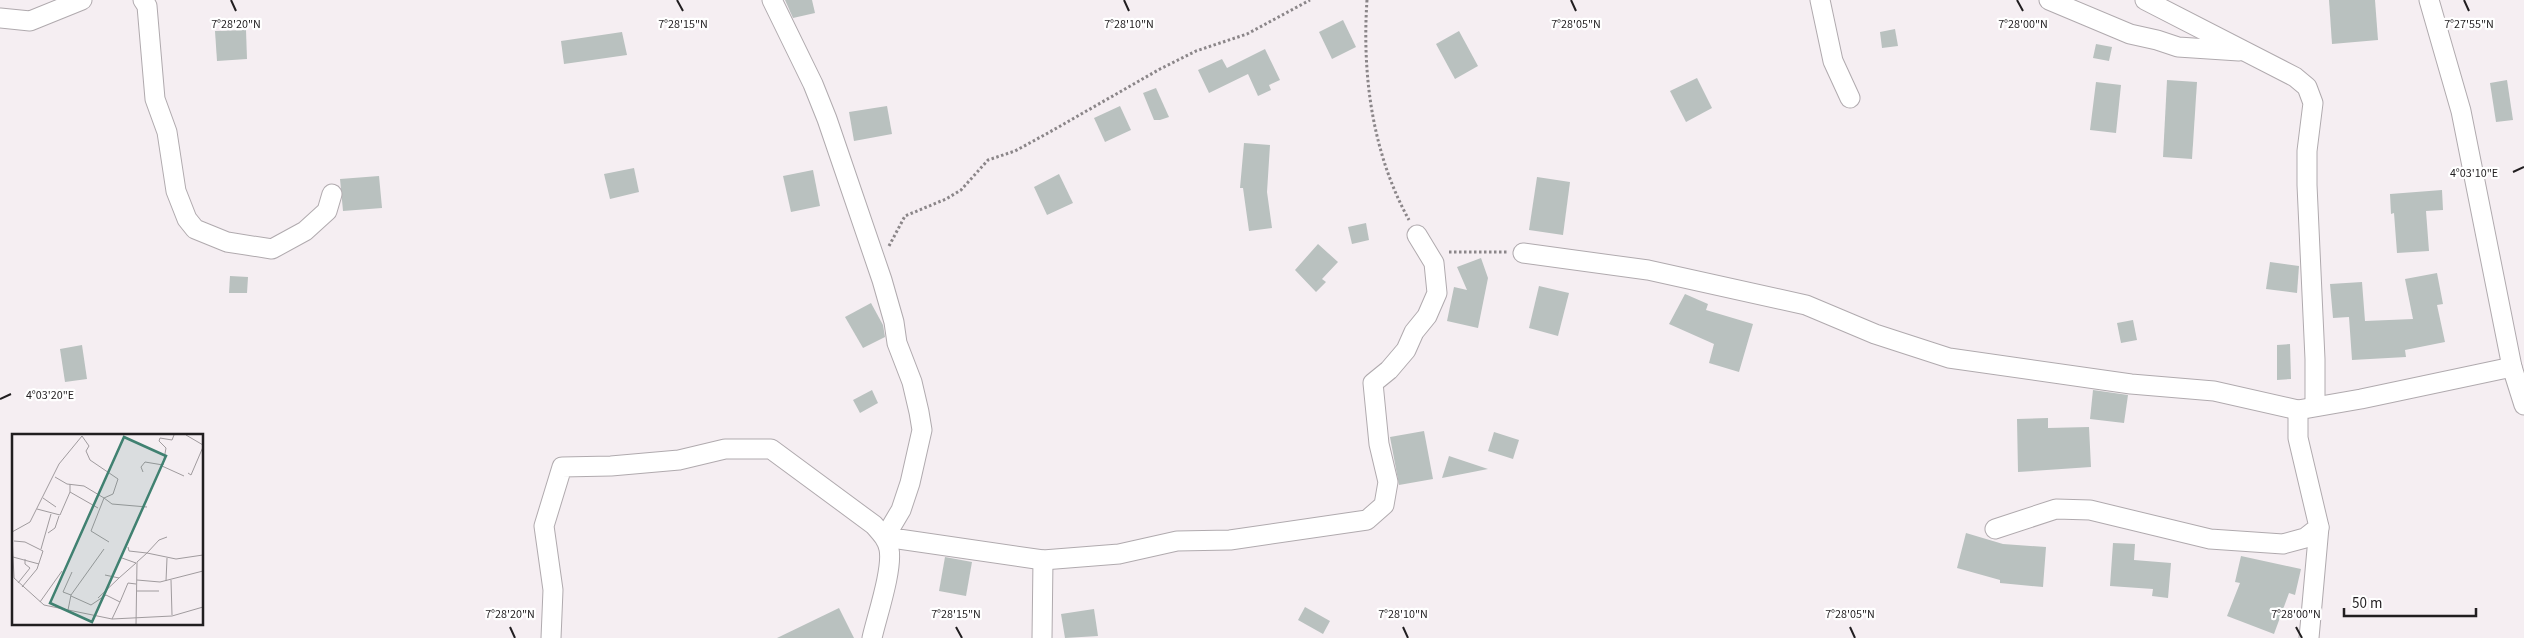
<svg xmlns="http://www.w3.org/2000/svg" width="2524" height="638" viewBox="0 0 2524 638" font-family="'Source Sans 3',sans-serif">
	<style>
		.building { fill: #b9c1bf }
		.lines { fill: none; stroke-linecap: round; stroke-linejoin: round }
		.street-casing { stroke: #b0aaae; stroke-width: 21 }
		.path { stroke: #8b8689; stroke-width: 3; stroke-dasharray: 2.5 2.5; stroke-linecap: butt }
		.street { stroke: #fff; stroke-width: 19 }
		.ticks { fill: none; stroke: #211e20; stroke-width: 2 }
		.inset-road { fill: none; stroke: #a09b9e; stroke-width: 1 }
		.view { fill: #408171; fill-opacity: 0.15; stroke: #408171; stroke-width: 2.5 }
		.inset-edge { fill: none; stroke: #211e20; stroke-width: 2.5 }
		.ticks-label { font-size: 12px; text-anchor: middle; fill: #211e20; stroke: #fff; stroke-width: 4.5; stroke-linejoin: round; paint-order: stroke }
	</style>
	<rect width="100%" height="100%" fill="#f5eef2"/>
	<!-- building -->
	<g class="building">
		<path d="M785,0H812L815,13L793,18Z"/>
		<path d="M2329,0H2375L2378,40L2332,44Z"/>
		<path d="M1343,20L1356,47L1332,59L1319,32Z"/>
		<path d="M1895,29L1898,46L1882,48L1880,32Z"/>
		<path d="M246,30L247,59L217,61L215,31Z"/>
		<path d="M1459,31L1478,66L1455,79L1436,44Z"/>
		<path d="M622,32L627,55L564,64L561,41Z"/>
		<path d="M2096,44L2112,47L2109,61L2093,58Z"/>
		<path d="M1265,49L1280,80L1269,85L1271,90L1258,96L1248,74L1209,93L1198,70L1222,59L1227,68Z"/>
		<path d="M1697,78L1712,108L1686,122L1670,91Z"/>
		<path d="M2167,80L2197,82L2192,159L2163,157Z"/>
		<path d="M2507,80L2513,120L2496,122L2490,83Z"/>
		<path d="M2096,82L2121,85L2116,133L2090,130Z"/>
		<path d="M1156,88L1169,117L1160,120H1154L1143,93Z"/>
		<path d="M887,106L892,134L854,141L849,112Z"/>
		<path d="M1120,106L1131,130L1105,142L1094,118Z"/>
		<path d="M1244,143L1270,145L1267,192L1272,228L1249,231L1243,188H1240Z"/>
		<path d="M634,168L639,192L610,199L604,174Z"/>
		<path d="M813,170L820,206L791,212L783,176Z"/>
		<path d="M1059,174L1073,203L1047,215L1034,187Z"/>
		<path d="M379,176L382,208L343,211L340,179Z"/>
		<path d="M1537,177L1570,182L1563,235L1529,230Z"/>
		<path d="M2442,190L2443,210L2426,211L2429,251L2397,253L2394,213L2391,214L2390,194Z"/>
		<path d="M1366,223L1369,240L1352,244L1348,227Z"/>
		<path d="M1318,244L1338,262L1322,279L1326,282L1316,292L1295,270Z"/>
		<path d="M1481,258L1488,278L1478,328L1447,321L1454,287L1467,290L1457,267Z"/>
		<path d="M2270,262L2299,266L2297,293L2266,289Z"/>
		<path d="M2437,273L2443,304L2437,305L2445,342L2405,350L2406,357L2352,360L2349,317L2333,318L2330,284L2362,282L2365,321L2413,319L2405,279Z"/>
		<path d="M230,276L248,277L247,293H229Z"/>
		<path d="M1539,286L1569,293L1558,336L1529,328Z"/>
		<path d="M1685,294L1708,304L1706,310L1753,324L1739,372L1709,363L1714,344L1669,324Z"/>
		<path d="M871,303L883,325L885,337L863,348L845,317Z"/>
		<path d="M2133,320L2137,340L2121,343L2117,323Z"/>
		<path d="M2290,344L2291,379L2277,380V345Z"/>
		<path d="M82,345L87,379L65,382L60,349Z"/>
		<path d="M872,390L878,403L860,413L853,400Z"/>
		<path d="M2093,390L2128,395L2124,423L2090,419Z"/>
		<path d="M2048,418V428L2089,427L2091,467L2018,472L2017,419Z"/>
		<path d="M1424,431L1433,479L1399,485L1390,437Z"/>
		<path d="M1494,432L1519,440L1513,459L1488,451Z"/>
		<path d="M1449,456L1488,469L1442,478Z"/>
		<path d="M1966,533L2003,544L2046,547L2043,587L2000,583V580L1957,568Z"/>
		<path d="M2113,543L2135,544L2134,560L2171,563L2168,598L2152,596L2153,589L2110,586Z"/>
		<path d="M2241,556L2301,569L2295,595L2289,593L2274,634L2227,616L2240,583L2235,582Z"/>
		<path d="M945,557L972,562L966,596L939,591Z"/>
		<path d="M1305,607L1330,621L1323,634L1298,620Z"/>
		<path d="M839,608L854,638H777Z"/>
		<path d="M1094,609L1098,636L1065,638L1061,614Z"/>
	</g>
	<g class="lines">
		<!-- street casing -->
		<g class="street-casing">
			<g id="street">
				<path d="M143,0L147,6L155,99L167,132L176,191L187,219L195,229L227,242L272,249L305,231L327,211L332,194"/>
				<path d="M772,0L813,84L827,119L882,280L894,322L897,343L912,382L919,412L922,430L910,483L901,510L885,537L1043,560L1119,554L1177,541L1230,540L1367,520L1384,505L1388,482L1379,444L1373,383L1389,370L1406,350L1414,332L1427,316L1437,293L1434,263L1417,235"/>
				<path d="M1820,0L1833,61L1850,98"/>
				<path d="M2049,0L2130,34L2157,40L2178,47L2239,51"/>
				<path d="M2145,0L2295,77L2307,87L2313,103L2307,151V185L2315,359V405"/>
				<path d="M2429,0L2461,111L2512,367L2524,405"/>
				<path d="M0,18L30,21L82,0"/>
				<path d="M1523,253L1648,270L1806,305L1875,334L1949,358L2131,384L2214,391L2298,410"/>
				<path d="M1995,529L2056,509L2090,510L2210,539L2283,544L2305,538L2319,527L2298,438V410L2361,399L2512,367"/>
				<path d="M551,638L553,590L544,526L562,467L611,466L679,460L725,449H771L874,525C881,533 887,539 889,549C893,569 877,616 872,638"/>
				<path d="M1042,638L1043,560"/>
				<path d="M2309,638L2319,527"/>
			</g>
		</g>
		<!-- path -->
		<g class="path">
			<path d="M1367,0C1362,74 1372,153 1409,220"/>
			<path d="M889,246L905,216L946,199L961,190L988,160L1015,151L1048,133L1160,69L1196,51L1247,34L1310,0"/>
			<path d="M1449,252H1507"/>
		</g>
		<!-- street -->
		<use href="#street" class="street"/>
	</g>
	<!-- ticks -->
	<path class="ticks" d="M231,0L236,11M677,0L683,11M1124,0L1129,11M1571,0L1576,11M2017,0L2023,11M2464,0L2469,11M2513,172L2524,167M0,399L11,394M510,627L515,638M956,627L962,638M1403,627L1408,638M1850,627L1855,638M2296,627L2302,638"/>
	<!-- overview -->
	<g transform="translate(12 434)">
		<rect width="191" height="191" fill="#f5eef2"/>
		<path class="inset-road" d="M174,1L191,11M150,32L172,42M131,38L129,33L133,28L151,31L154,14L147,7L148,4L160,6L162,1M176,39L179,41L191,13M58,50V58L86,74M31,64L44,73M25,75L48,81L58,58M0,98L18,88L47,30L70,2L77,12L74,17L78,26L106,45L101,60L92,64L72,52L55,50L43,43M36,99L43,94L47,82M0,101L2,144L32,171L100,185L160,182L191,173M155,103L147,106L135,119L164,125L191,121M2,107L13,108L31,117L25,135L10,153M97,108L79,97L92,64L100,70L135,73M116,113L117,117L135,119L125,128L124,191M29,115L39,80M1,123L27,130M93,141L107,144L124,129L110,124M125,146L148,148L191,137M159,146L160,181M154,147L155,124M6,149L18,134L13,130V125M125,157H147M59,161L92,115M59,162L79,171L94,161L108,168L116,149L124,150M86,164L107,144M28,168L50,137M56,176L59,161L51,158L60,138M100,185L108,168"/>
		<path class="view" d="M112,3L154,22L80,188L38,169Z"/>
		<rect width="191" height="191" class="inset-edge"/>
	</g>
	<g class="ticks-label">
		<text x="236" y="28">7°28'20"N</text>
		<text x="683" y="28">7°28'15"N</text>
		<text x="1129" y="28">7°28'10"N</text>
		<text x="1576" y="28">7°28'05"N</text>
		<text x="2023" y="28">7°28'00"N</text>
		<text x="2469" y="28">7°27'55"N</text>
		<text x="2474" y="177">4°03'10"E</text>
		<text x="50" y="399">4°03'20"E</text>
		<text x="510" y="618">7°28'20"N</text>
		<text x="956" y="618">7°28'15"N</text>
		<text x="1403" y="618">7°28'10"N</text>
		<text x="1850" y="618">7°28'05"N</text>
		<text x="2296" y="618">7°28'00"N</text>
	</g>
	<!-- scale -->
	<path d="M2344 608v8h132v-8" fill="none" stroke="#211e20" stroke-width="2.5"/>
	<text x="2352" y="608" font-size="15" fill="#211e20" stroke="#ffffff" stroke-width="4" paint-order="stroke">50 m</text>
</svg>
